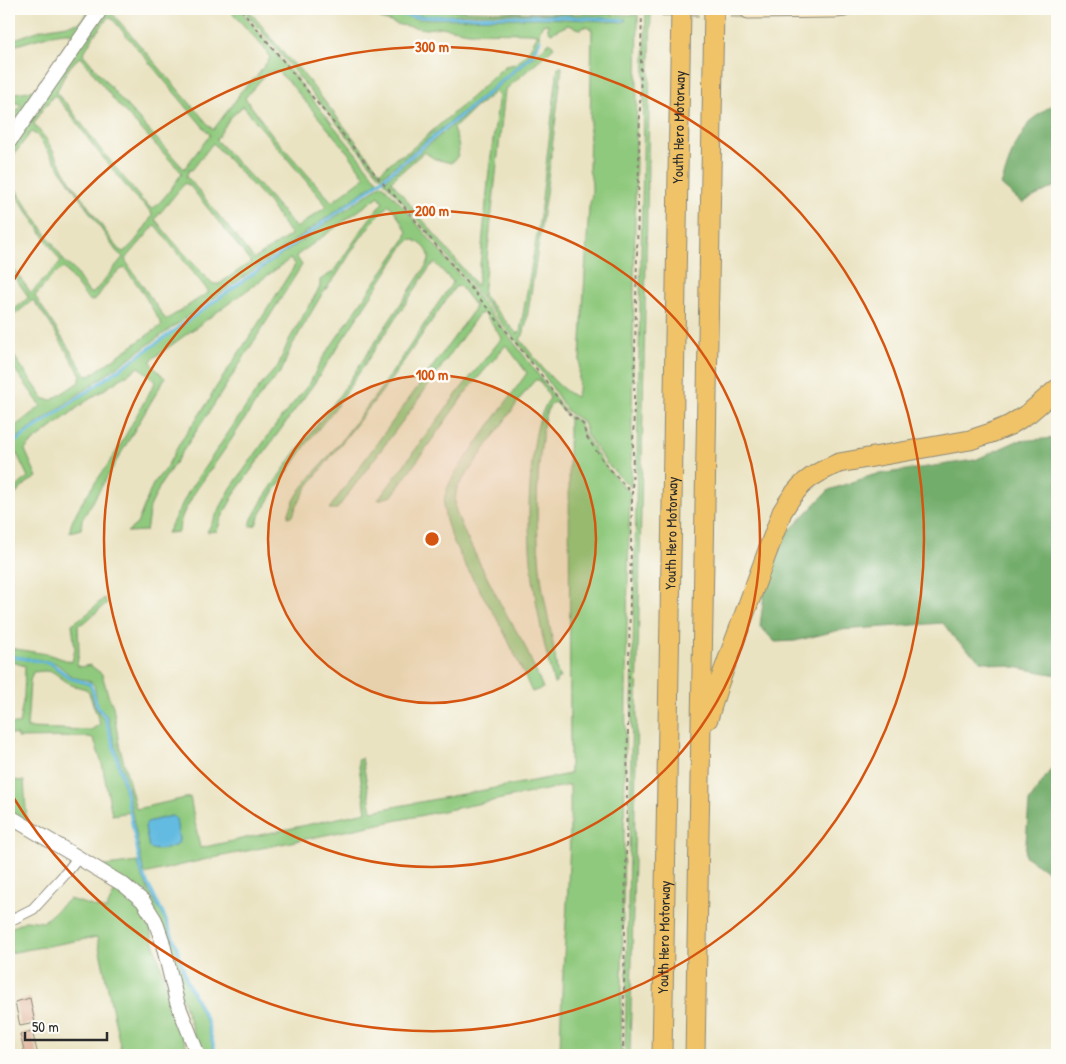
<svg xmlns="http://www.w3.org/2000/svg" width="1066" height="1064" viewBox="0 0 1066 1064" font-family="'Patrick Hand',sans-serif">
	<style>
		.green { fill: #8fc97d; stroke: #5d7a54; fill-rule: evenodd }
		.forest { fill: #73ad6c; stroke: #4f6c4c }
		.water { fill: #63bbe1; stroke: #477386 }
		.lines { fill: none; stroke-linecap: round; stroke-linejoin: round }
		.stream { stroke: #63bbe1; stroke-width: 3 }
		.building { fill: #e0b39b }
		.secondary-tunnel { stroke: #c4bea4; stroke-width: 15; stroke-dasharray: 15 8; stroke-linecap: butt }
		.minor-casing { stroke: #8a8776; stroke-width: 12 }
		.tertiary-casing { stroke: #8a8776; stroke-width: 16 }
		.secondary-casing { stroke: #8a8776; stroke-width: 17 }
		.motorway-casing { stroke: #8a8776; stroke-width: 21 }
		.path { stroke: #8a8776; stroke-width: 2; stroke-dasharray: 4 4; stroke-linecap: butt }
		.minor { stroke: #fff; stroke-width: 10 }
		.tertiary { stroke: #fff; stroke-width: 14 }
		.secondary { stroke: #f9e7c3; stroke-width: 15 }
		.motorway { stroke: #f1c369; stroke-width: 19 }
		.ring { fill: none; stroke: #d5540f; stroke-width: 2.5 }
		.labels { text-anchor: middle; stroke-width: 5; stroke-linejoin: round; paint-order: stroke }
		.street-label { font-size: 15px; fill: #2b2b2b; stroke: #fdfcf7 }
		.centre { fill: #d5540f; stroke: #fdfcf7; stroke-width: 2.5 }
		.ring-label { font-size: 15px; text-anchor: middle; font-weight: bold; fill: #d5540f; stroke: #fdfcf7; stroke-width: 5; stroke-linejoin: round; paint-order: stroke }
	</style>
	<rect width="100%" height="100%" fill="#fdfcf7"/>
	<filter id="ink" filterUnits="userSpaceOnUse"><feTurbulence type="fractalNoise" baseFrequency=".02" numOctaves="2"/><feDisplacementMap in="SourceGraphic" scale="10" xChannelSelector="R" yChannelSelector="G"/><feConvolveMatrix kernelMatrix="1 2 1 2 8 2 1 2 1" color-interpolation-filters="sRGB"/></filter>
	<filter id="wash" filterUnits="userSpaceOnUse"><feTurbulence type="fractalNoise" baseFrequency=".0096" numOctaves="4" result="noise"/><feDisplacementMap in="SourceGraphic" scale="20" xChannelSelector="R" yChannelSelector="G"/><feGaussianBlur stdDeviation="1.12" result="paint"/><feColorMatrix in="noise" values="0 0 0 0 0 0 0 0 0 0 0 0 0 0 0 0 0 1.4 0 .05"/><feComposite in="paint" operator="in"/></filter>
	<g filter="url(#wash)">
		<rect width="100%" height="100%" fill="#eae3c2"/>
		<!-- green -->
		<g class="green">
			<path d="M90,9H98L9,137V123L21,105L17,103L9,104V94L35,90L73,34C62,29 23,44 9,47V41L43,29L79,23Z"/>
			<path d="M104,9H114L112,13L213,130L238,97L240,92L257,76L270,58L264,48L229,9H240L378,181L9,444V431L41,406L9,361V349L44,399L52,400L79,382L81,375L49,322L33,300L9,319V314L28,298V296L9,269V262L31,293L61,262L9,184V179L65,262L74,270L89,293H93L96,290L123,257L116,251L37,135L31,132L9,161V145ZM110,16L210,135L184,169L118,96L83,54L95,34ZM81,57L114,100L182,173C173,186 164,200 152,209L142,200L98,146L67,104L56,93C62,81 69,63 81,57ZM270,72H278L289,82L349,154L365,177L332,202L274,137L245,98L266,74ZM54,95L70,113L92,144L134,196L151,212L152,216C144,229 136,243 123,252L118,249L71,182L46,139L34,124L40,113ZM243,106L327,206L296,228L269,196L216,140L230,118ZM213,143L269,203L291,235L254,259L190,180L186,177L189,170H192ZM185,183L190,186L251,262L219,284H212L171,239L155,219ZM155,225L209,292L166,320L125,260ZM64,268L86,297L91,301L95,300C103,290 113,271 125,268L142,291L162,325L89,376L86,375L35,296L54,274Z"/>
			<path d="M243,9H248L285,55L300,70L380,172L396,158L408,152L466,102L505,66L515,64L528,52L538,34L530,33L469,32L441,27L426,29L400,25L381,19L366,9C384,9 400,16 418,19L545,18L625,22L626,19L543,14H465L433,16L413,15L390,9L638,15L631,488L607,464L587,435L583,422L568,412L544,375L403,202L384,181L449,128L550,42L554,47L505,90L483,295L517,334L520,332L539,223L558,67H562C552,153 540,239 526,324L523,335L520,339C533,356 557,389 576,397L578,391L589,207C593,194 593,183 589,170L592,30L587,26L580,29L568,25L551,33L548,29V24L542,25L539,34L540,38L531,54L481,97L381,177ZM495,92L499,94L489,171L481,257L477,286L391,181L424,152L435,159L451,163C464,154 458,142 453,129L475,108Z"/>
			<path d="M646,9H651L630,1055H625Z"/>
			<path d="M382,184L401,204C457,273 517,341 567,415L554,402C543,410 543,428 542,440C535,488 536,538 542,585C547,614 554,643 557,672L560,678H557L556,683L554,684C535,612 523,538 532,464C534,441 537,417 550,398L539,380H535L525,392L457,488L455,500L456,512L466,536L502,607L523,642L543,688L532,692C521,668 510,643 497,619C481,591 446,540 444,508C443,495 449,483 456,472L527,373L506,345L466,392L392,496L378,500L459,391L502,338L484,313L478,315L410,411L337,509H329L471,314L475,306L460,286L455,287L448,297L390,381L308,486L296,507L293,516L288,517C294,491 317,471 333,451C350,430 366,408 382,387C407,353 428,316 453,282L435,263L430,267L336,407L310,439L275,490L259,517L256,525L250,526L252,519L263,499L293,456L337,399L428,263C433,252 421,242 411,239L403,247L313,385L236,491L221,519L217,531L207,532L231,488L281,418L310,383L322,359L405,239L407,232L396,213L389,205L374,220L359,240L336,276L322,294L291,347L282,370L260,396L227,446L195,492L184,512L180,522L179,532L167,533L190,489L260,386L278,366L289,340L320,287V280L333,272L368,221L383,202L379,196L296,256L302,265L215,403L161,484L150,507L146,531L127,532L137,524L153,484L166,468L181,441L211,398V395L258,324L295,265L290,259L151,360L152,365L165,378L82,520L81,529L70,532C69,514 108,467 118,449C131,426 143,403 156,381L139,367L85,402L29,445L25,450L37,477L27,483L9,501V494L28,477L17,454L9,457V447Z"/>
			<path d="M569,416L579,422L585,436L606,467L627,490L630,492L627,621L621,1055H560C561,965 572,875 570,785L203,860L144,874L127,787L107,716C93,704 98,700 94,685C87,677 78,681 70,675C64,671 60,665 53,662L9,655V648L47,654L72,662L75,649L72,624L87,614L104,598L107,603L85,622L78,625L79,652L77,665L80,667L90,665L102,674L108,695L113,706L119,744L136,809L190,797L200,848L366,812L358,760L362,758L372,811L570,774Z"/>
			<path d="M9,657L50,664L69,679L89,685C93,692 92,699 95,705C98,714 104,717 108,727L130,812L112,815L102,764L94,739L90,737L17,738V735L9,734V724H19L24,696L25,666L9,661ZM45,671L53,672L71,685L86,689L89,693L100,724L91,730L27,728L30,681L33,672Z"/>
			<path d="M9,780L24,781L27,824L9,812Z"/>
			<path d="M138,862L141,874L150,893L162,913L176,947L186,981L206,1022L215,1055H201L157,923L97,867Z"/>
			<path d="M117,887C132,895 141,907 148,922L179,1030L191,1055H122L97,937L9,953V929L27,920L43,922L69,899L106,910Z"/>
		</g>
		<!-- forest -->
		<g class="forest">
			<path d="M1057,101V185L1022,203L1001,185L1013,150L1030,121Z"/>
			<path d="M1057,438V675L981,661L955,639L943,623L840,630L795,641L775,642L760,626L765,587L784,536L829,490L873,475L975,460L1017,441Z"/>
			<path d="M1057,760V877H1056L1025,856L1029,802Z"/>
		</g>
		<!-- water -->
		<path class="water" d="M171,816L176,818L179,840L178,844C169,849 158,852 149,848L145,827L147,822Z"/>
		<g class="lines">
			<!-- stream -->
			<g class="stream">
				<path d="M386,9L403,15L417,17L545,16L624,20"/>
				<path d="M9,446L161,340L374,186L482,98L532,55L540,40"/>
				<path d="M9,656L51,663L70,678L90,684C97,698 93,705 105,716L124,783L142,873L163,913L177,947L187,981L207,1021L216,1055"/>
			</g>
		</g>
		<g id="blocks">
			<!-- building -->
			<g class="building">
				<path d="M30,998L35,1023L20,1026L15,1002Z"/>
				<path d="M32,1031L38,1055H25L20,1034Z"/>
			</g>
		</g>
	</g>
	<g filter="url(#ink)">
		<use href="#blocks" fill-opacity="0" stroke="#8a8776" stroke-width="1"/>
		<g class="lines">
			<!-- secondary-tunnel -->
			<path class="secondary-tunnel" d="M661,9L748,11"/>
			<!-- minor casing -->
			<g class="minor-casing">
				<path id="minor" d="M9,921L33,909L66,873L78,858"/>
			</g>
			<!-- tertiary casing -->
			<g class="tertiary-casing">
				<g id="tertiary">
					<path d="M9,142L101,9"/>
					<path d="M9,816L124,885L143,901L155,920L162,940L177,1002L198,1055"/>
				</g>
			</g>
			<!-- secondary casing -->
			<g class="secondary-casing">
				<path id="secondary" d="M748,11L836,10L845,9"/>
			</g>
			<!-- motorway casing -->
			<g class="motorway-casing">
				<g id="motorway">
					<path d="M708,719L718,686L782,512C798,484 810,475 839,463L970,440L991,433L1010,425L1029,413L1057,389"/>
					<path id="s1" d="M662,1055L681,9"/>
					<path d="M695,1055L714,9"/>
				</g>
			</g>
			<!-- path -->
			<g class="path">
				<path d="M241,9L379,179L402,204L512,338L543,377L568,413L583,424L586,436L607,466L628,489L633,491"/>
				<path d="M623,1055L630,597L642,9"/>
			</g>
			<!-- minor -->
			<use href="#minor" class="minor"/>
			<!-- tertiary -->
			<use href="#tertiary" class="tertiary"/>
			<!-- secondary -->
			<use href="#secondary" class="secondary"/>
			<!-- motorway -->
			<use href="#motorway" class="motorway"/>
		</g>
	</g>
	<!-- distance rings -->
	<circle cx="432" cy="539" r="164" fill="#d5540f" fill-opacity=".12"/>
	<g class="ring">
		<circle cx="432" cy="539" r="164"/>
		<circle cx="432" cy="539" r="328"/>
		<path d="M10 286A492 492 0 1 1 10 792"/>
	</g>
	<g class="labels">
		<!-- street labels -->
		<g class="street-label">
			<text dy="5" stroke="none"><textPath href="#s1" startOffset="928">Youth Hero Motorway</textPath></text>
			<text dy="5" stroke="none"><textPath href="#s1" startOffset="522">Youth Hero Motorway</textPath></text>
			<text dy="5" stroke="none"><textPath href="#s1" startOffset="118">Youth Hero Motorway</textPath></text>
		</g>
	</g>
	<circle cx="432" cy="539" r="8" class="centre"/>
	<g class="ring-label">
		<text x="432" y="52">300 m</text>
		<text x="432" y="216">200 m</text>
		<text x="432" y="380">100 m</text>
	</g>
	<!-- margin -->
	<rect width="1066" height="1064" fill="none" stroke="#fdfcf7" stroke-width="30"/>
	<!-- scale -->
	<path d="M25 1032v8h82v-8" fill="none" stroke="#2b2b2b" stroke-width="2.5"/>
	<text x="32" y="1032" font-size="15" fill="#2b2b2b" stroke="#fdfcf7" stroke-width="4" paint-order="stroke">50 m</text>
</svg>
